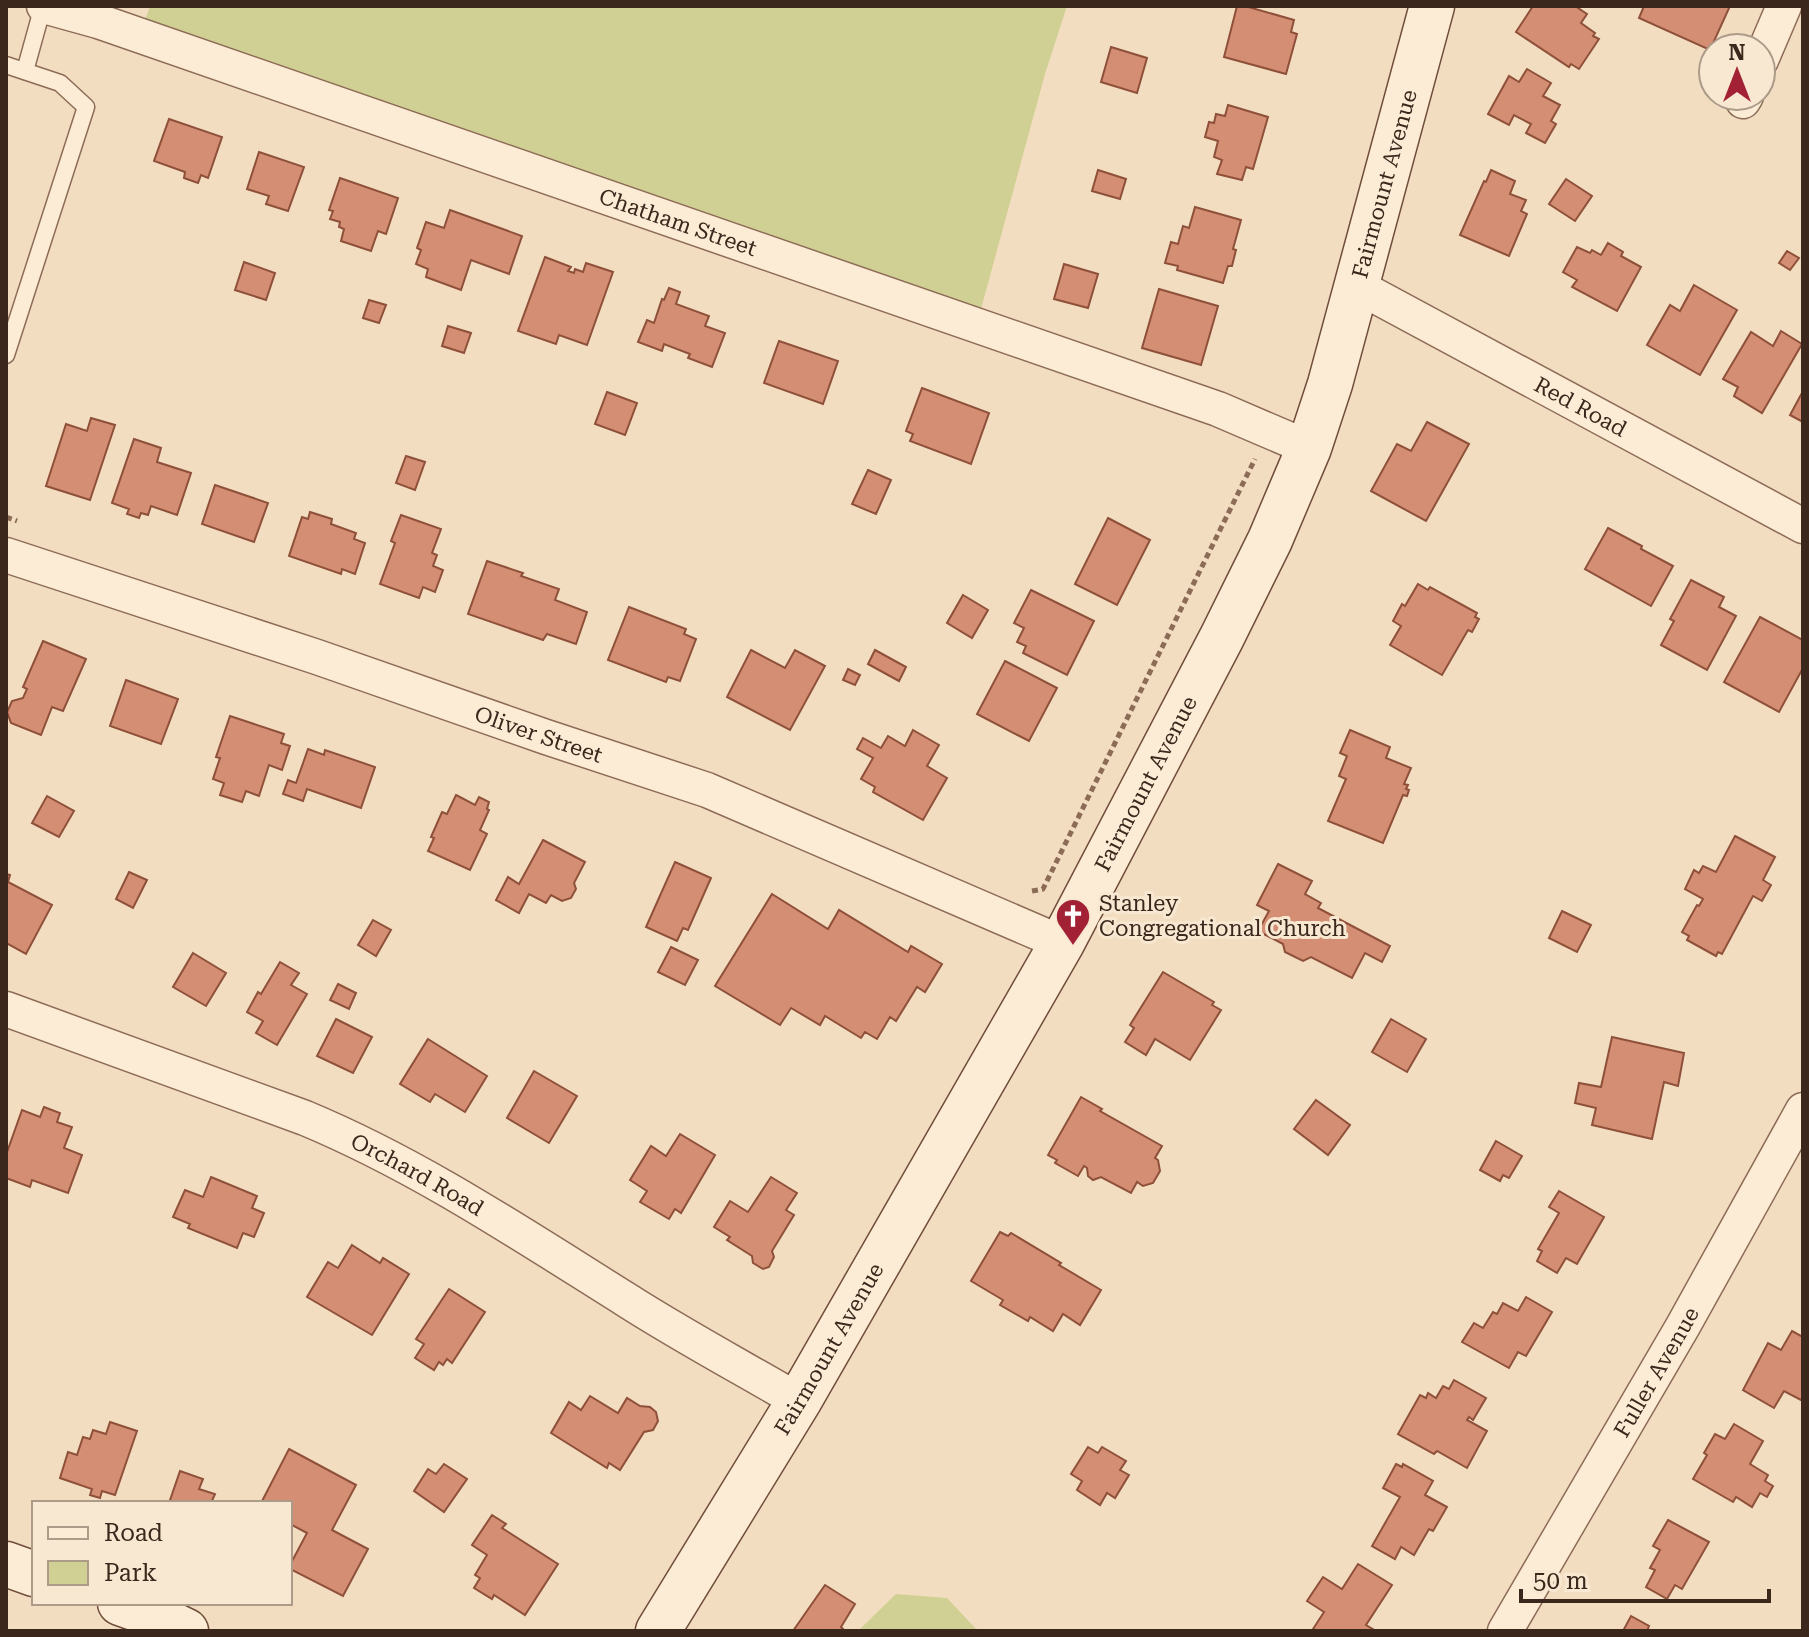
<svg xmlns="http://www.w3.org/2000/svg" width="1809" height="1637" viewBox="0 0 1809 1637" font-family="'Roboto Serif',serif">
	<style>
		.green { fill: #d1d094 }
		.building { fill: #d38e73; stroke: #8f503a; stroke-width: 2 }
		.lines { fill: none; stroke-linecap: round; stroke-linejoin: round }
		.service-casing { stroke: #8d6c57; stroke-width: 19 }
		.minor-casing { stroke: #8d6c57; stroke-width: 37 }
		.secondary-casing { stroke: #6f4d3a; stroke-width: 47 }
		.path { stroke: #8d6c57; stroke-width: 5; stroke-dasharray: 6 4; stroke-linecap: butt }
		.service { stroke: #fcebd5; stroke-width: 16 }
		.minor { stroke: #fcebd5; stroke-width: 34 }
		.secondary { stroke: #fcebd5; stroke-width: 44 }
		.labels { text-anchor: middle; stroke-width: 6; stroke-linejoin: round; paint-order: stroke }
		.street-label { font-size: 22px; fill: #3b271c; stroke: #f8e8d1 }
		.poi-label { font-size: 22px; fill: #3b271c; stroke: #f8e8d1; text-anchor: start }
	</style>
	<rect width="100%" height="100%" fill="#f2ddc1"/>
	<!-- green -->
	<g class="green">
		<path d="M150,6H1067L1045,74L975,331L142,29Z"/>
		<path d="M896,1594L947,1598L978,1631H858Z"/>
	</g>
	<!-- building -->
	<g class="building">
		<path d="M1237,6H1245L1294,20L1291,32L1297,34L1286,74L1224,57Z"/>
		<path d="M1533,6H1575L1587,14L1581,23L1595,33L1593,36L1599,39L1579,69L1571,64L1569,67L1516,32Z"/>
		<path d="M1644,6H1730L1710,50L1639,18Z"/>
		<path d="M1111,47L1147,58L1137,93L1101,82Z"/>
		<path d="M1527,69L1551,83L1543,96L1560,105L1551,121L1556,124L1545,143L1526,133L1531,124L1514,115L1509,125L1488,114L1509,76L1519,82Z"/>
		<path d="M1228,105L1268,117L1253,169L1246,167L1242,180L1217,174L1222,160L1214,157L1218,141L1205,137L1209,122L1214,123L1216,114L1225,116Z"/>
		<path d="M169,119L222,137L208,178L201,175L198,183L184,178L185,172L154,161Z"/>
		<path d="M259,152L304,167L288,211L266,204L269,196L247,189Z"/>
		<path d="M1098,170L1126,179L1120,199L1092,191Z"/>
		<path d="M1491,170L1515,181L1510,194L1526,200L1521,211L1527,214L1509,256L1460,235L1484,181L1486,182Z"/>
		<path d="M340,178L398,198L386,234L378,231L371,251L341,241L344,229L339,227L340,222L330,219L333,211L329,210Z"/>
		<path d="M1566,179L1592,196L1575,221L1549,204Z"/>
		<path d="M1195,207L1241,220L1233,249L1236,250L1232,266H1228L1223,283L1177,270L1178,266L1165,263L1171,242L1178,244L1183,226L1189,228Z"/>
		<path d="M450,210L522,236L509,274L471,260L461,290L426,277L428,269L416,264L421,250L417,248L426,222L444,228Z"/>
		<path d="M1608,243L1623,252L1621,256L1641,267L1617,311L1572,287L1577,280L1563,272L1577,247L1590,253L1592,250L1601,255Z"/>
		<path d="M1787,251L1799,258L1790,270L1779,263Z"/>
		<path d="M545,257L571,267L568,271L574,273L575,269L583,272L586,263L613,272L587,345L559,335L556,344L518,331Z"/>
		<path d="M244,262L275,273L266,300L235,290Z"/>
		<path d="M1064,264L1098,274L1088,308L1054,299Z"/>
		<path d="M1694,285L1737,310L1700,375L1647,345L1670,305L1680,311Z"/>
		<path d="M669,288L680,292L676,304L709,316L705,326L725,333L712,367L688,358L690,354L664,344L662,351L638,342L647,320L654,323L662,299L664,300Z"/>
		<path d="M1159,289L1218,306L1201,365L1142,348Z"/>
		<path d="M369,300L386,305L379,323L363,318Z"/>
		<path d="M448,326L471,333L464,353L442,346Z"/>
		<path d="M1781,331L1802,344L1762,413L1734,396L1738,387L1723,379L1751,332L1773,346Z"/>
		<path d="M779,341L838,361L823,404L764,383Z"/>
		<path d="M922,388L989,413L971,464L910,441L913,434L906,431Z"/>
		<path d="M1803,391V422L1790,415Z"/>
		<path d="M607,392L637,403L625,435L595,424Z"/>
		<path d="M91,418L115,425L90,500L46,486L66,424L87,431Z"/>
		<path d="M1427,422L1469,444L1426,521L1371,491L1397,444L1411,451Z"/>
		<path d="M134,439L161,448L157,462L191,473L177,515L151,506L148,515L141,513L139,518L127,514L129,509L112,503Z"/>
		<path d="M406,456L425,462L415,490L396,483Z"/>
		<path d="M868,470L891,480L876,514L852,504Z"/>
		<path d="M215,485L268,503L254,542L202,524Z"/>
		<path d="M310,512L332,519L331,524L356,533L354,539L365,543L355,574L342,569L341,574L289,556L302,517L308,519Z"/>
		<path d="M401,515L441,529L432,553L437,555L433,566L443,570L435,592L423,587L419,598L380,584L395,543L391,541Z"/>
		<path d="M1108,518L1150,540L1117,605L1075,584Z"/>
		<path d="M1608,528L1642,546L1641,549L1673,566L1651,606L1585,569Z"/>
		<path d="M487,561L523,573L521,576L559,589L555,600L587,612L576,644L547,634L543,640L468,614Z"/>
		<path d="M1691,580L1724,597L1719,607L1736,616L1707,670L1661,645L1674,621L1670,619Z"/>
		<path d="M1418,584L1428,590L1430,587L1477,613L1475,617L1479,619L1472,632L1468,630L1442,675L1390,645L1401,626L1393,621L1402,604L1405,606Z"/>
		<path d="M1031,590L1094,621L1067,675L1023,653L1026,646L1017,642L1024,628L1014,623Z"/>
		<path d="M963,595L988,610L972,638L947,623Z"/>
		<path d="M629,607L686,629L684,634L696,639L680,681L668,677L666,682L608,660Z"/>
		<path d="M1760,617L1803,640V668L1779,712L1724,682Z"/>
		<path d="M43,641L86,659L63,711L52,707L41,735L11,723L7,712L12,701L23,698L27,689L23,687Z"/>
		<path d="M751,650L785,668L795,650L825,666L790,730L727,697Z"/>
		<path d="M875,650L906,667L899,681L868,664Z"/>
		<path d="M1005,661L1057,688L1029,741L977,714Z"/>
		<path d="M848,669L860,675L855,685L843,680Z"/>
		<path d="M126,680L178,699L161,744L110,726Z"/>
		<path d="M230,716L284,734L281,743L290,746L282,770L269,765L259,796L246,791L242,802L220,795L224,783L213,779L220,758L216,757Z"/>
		<path d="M913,730L939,745L927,766L947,778L923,820L873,792L875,787L861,779L873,758L857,749L863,738L881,748L888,736L905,746Z"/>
		<path d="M1350,730L1390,747L1386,758L1411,768L1404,784L1408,785L1406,789L1409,790L1407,796L1403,795L1383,843L1328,821L1346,779L1339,776L1347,756L1340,753Z"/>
		<path d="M308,749L324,755L325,750L375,767L361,808L307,789L303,801L283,794L288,780L296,783Z"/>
		<path d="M456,795L475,805L479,797L489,802L487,809L489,810L480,830L487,834L470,870L428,851L434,838L431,837L442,812L447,814Z"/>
		<path d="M47,796L74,811L59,837L32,823Z"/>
		<path d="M1735,836L1775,857L1763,880L1771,885L1762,901L1753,896L1722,954L1718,952L1716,956L1687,940L1689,936L1682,932L1697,905L1699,906L1703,899L1685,889L1694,870L1699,873L1703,866L1716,872Z"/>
		<path d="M543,840L585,862L574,883L576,889L571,898L562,901L551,895L546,903L529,894L519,913L496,900L508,877L519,884Z"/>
		<path d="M675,862L711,878L688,930L683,928L677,941L646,927Z"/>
		<path d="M1278,864L1312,881L1305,894L1321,903L1318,908L1390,946L1382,962L1365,953L1352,978L1311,957L1303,961L1285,952L1283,944L1258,931L1269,911L1257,905Z"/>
		<path d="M129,872L147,880L133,908L116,899Z"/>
		<path d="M6,874L10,875L8,882L52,905L26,954L6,943Z"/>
		<path d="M772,894L828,929L839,910L908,952L911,946L942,964L925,992L917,987L896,1021L890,1017L877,1039L865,1032L861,1038L825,1016L820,1025L791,1008L780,1025L715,986Z"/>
		<path d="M1562,911L1591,925L1577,952L1549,938Z"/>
		<path d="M373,920L391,930L376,956L358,945Z"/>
		<path d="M671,947L698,960L685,985L658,972Z"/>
		<path d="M193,953L226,973L206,1006L173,987Z"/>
		<path d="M280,962L299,973L291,985L307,994L277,1045L256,1033L263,1021L247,1012L258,992L261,994Z"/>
		<path d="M1163,972L1214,1002L1212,1005L1221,1010L1190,1060L1155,1039L1146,1055L1125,1042L1134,1028L1130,1025Z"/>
		<path d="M338,984L356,993L349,1009L330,1000Z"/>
		<path d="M336,1019L372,1037L353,1073L317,1056Z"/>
		<path d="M1391,1019L1426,1039L1407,1072L1372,1052Z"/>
		<path d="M1612,1037L1684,1053L1678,1086L1664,1082L1652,1139L1592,1125L1596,1108L1575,1103L1579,1083L1601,1087Z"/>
		<path d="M428,1039L487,1076L465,1112L435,1094L430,1102L400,1084Z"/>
		<path d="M534,1071L577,1096L549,1143L507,1118Z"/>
		<path d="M1081,1097L1102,1109L1100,1111L1162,1146L1155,1158L1158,1160L1160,1171L1153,1183L1143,1186L1137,1182L1131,1193L1101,1177L1093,1180L1088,1176L1087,1168L1084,1166L1078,1176L1055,1163L1057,1160L1048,1155Z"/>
		<path d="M1316,1100L1350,1125L1328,1155L1294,1129Z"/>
		<path d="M44,1107L60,1113L57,1122L72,1127L64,1148L82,1155L68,1193L32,1180L30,1187L6,1178V1155L22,1110L40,1117Z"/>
		<path d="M680,1134L715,1155L681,1213L675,1209L669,1219L640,1202L647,1191L630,1180L651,1146L666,1156Z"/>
		<path d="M1496,1141L1522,1156L1509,1178L1503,1175L1500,1181L1480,1170Z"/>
		<path d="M211,1177L257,1196L252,1208L264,1213L254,1237L243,1233L237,1248L188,1228L190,1224L173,1217L185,1190L203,1197Z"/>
		<path d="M771,1177L797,1193L786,1210L794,1215L772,1251L774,1257L769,1267L763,1269L753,1263L752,1256L727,1240L730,1237L714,1227L730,1201L748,1212Z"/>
		<path d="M1559,1191L1604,1217L1577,1264L1566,1258L1557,1273L1537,1261L1542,1251L1538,1249L1559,1213L1549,1207Z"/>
		<path d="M1000,1232L1008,1236L1011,1233L1061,1263L1059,1265L1101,1290L1080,1325L1063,1314L1053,1331L1030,1317L1028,1321L1000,1305L1003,1300L971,1281Z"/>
		<path d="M352,1245L380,1263L383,1258L409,1274L372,1335L307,1297L328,1262L338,1268Z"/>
		<path d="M449,1289L485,1312L452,1363L447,1359L443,1365L439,1362L434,1370L415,1358L424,1344L416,1339Z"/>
		<path d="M1526,1297L1552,1312L1526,1356L1518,1352L1509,1368L1462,1342L1474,1323L1483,1328L1493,1312L1497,1314L1503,1303L1518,1311Z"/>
		<path d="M1792,1331L1803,1337V1401L1784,1391L1774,1408L1743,1390L1768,1343L1781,1350Z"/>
		<path d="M1454,1380L1486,1398L1473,1420L1469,1417L1467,1420L1487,1431L1467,1468L1437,1451L1434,1454L1398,1434L1420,1395L1426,1398L1428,1393L1436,1398L1443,1386L1449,1389Z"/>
		<path d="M590,1396L618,1413L627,1398L640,1406L650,1407L656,1412L658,1421L653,1430L644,1432L620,1470L609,1463L607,1468L551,1433L569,1402L581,1410Z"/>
		<path d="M110,1422L137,1431L115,1495L102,1491L100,1498L90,1495L92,1489L60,1478L68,1452L77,1455L83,1437L90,1439L93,1430L106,1434Z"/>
		<path d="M1734,1424L1763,1441L1750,1464L1768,1475L1765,1481L1773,1486L1767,1497L1760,1493L1752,1507L1736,1497L1733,1502L1693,1479L1707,1455L1704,1453L1715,1434L1725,1439Z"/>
		<path d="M1088,1447L1098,1453L1102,1447L1126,1461L1120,1470L1129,1475L1115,1498L1107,1493L1100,1505L1077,1490L1082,1481L1071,1474Z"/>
		<path d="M289,1449L356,1485L332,1530L368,1549L343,1596L290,1569V1565L307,1533L290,1524V1503H261Z"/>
		<path d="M444,1464L467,1479L444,1512L414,1491L428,1469L436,1474Z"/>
		<path d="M1396,1464L1402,1467L1403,1464L1433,1481L1425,1495L1447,1507L1433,1531L1429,1529L1414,1555L1401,1547L1395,1559L1372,1546L1400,1497L1383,1488Z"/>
		<path d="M180,1471L203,1479L199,1489L215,1494L211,1503H169Z"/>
		<path d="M492,1515L506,1524L502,1528L558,1564L525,1615L494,1595L492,1599L474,1588L480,1578L475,1575L487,1555L472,1545Z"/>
		<path d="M1668,1520L1709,1542L1682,1589L1675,1585L1667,1599L1646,1587L1655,1570L1650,1568L1660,1550L1653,1546Z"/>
		<path d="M1358,1564L1392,1585L1366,1625L1376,1631H1317L1313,1629L1324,1612L1307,1601L1323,1577L1342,1589Z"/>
		<path d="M825,1585L855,1604L841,1627L843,1629L841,1631H793Z"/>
		<path d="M1631,1616L1649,1626L1647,1631H1623Z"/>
	</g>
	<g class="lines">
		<!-- service casing -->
		<g class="service-casing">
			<g id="service">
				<path d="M6,65L60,83L86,107L6,355"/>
				<path d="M25,71L43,6"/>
			</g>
		</g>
		<!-- minor casing -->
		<g class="minor-casing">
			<g id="minor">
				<path id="s1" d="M44,6L98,21L1218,409L1309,448"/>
				<path d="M1761,60L1784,6"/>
				<path d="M1743,101L1746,96"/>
				<path id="s2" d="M1357,286L1803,526"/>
				<path id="s3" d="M6,555L317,657L546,737L707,790L1062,943"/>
				<path id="s4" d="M6,1009L305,1118C418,1165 521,1234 625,1299C681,1335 741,1367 799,1401"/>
				<path id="s5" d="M1505,1631L1683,1326L1803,1110"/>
			</g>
		</g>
		<!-- secondary casing -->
		<g class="secondary-casing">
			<g id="secondary">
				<path d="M6,1564L34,1574"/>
				<path d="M120,1603L151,1614L186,1631"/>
				<path id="s6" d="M658,1631L799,1401L1062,943L1222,637L1270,540L1309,448L1330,384L1432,6"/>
			</g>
		</g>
		<!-- path -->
		<g class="path">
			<path d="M6,517L17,521"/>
			<path d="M1032,891L1043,889L1255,459"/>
		</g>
		<!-- service -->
		<use href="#service" class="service"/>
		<!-- minor -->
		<use href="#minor" class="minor"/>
		<!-- secondary -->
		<use href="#secondary" class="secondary"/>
	</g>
	<!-- icons -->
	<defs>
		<g id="church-pin" transform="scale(1.8)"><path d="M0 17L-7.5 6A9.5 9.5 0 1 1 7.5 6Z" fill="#a22134" stroke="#f8e8d1"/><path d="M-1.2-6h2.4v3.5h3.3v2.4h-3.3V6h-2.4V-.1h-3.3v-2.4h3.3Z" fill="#fff"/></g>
	</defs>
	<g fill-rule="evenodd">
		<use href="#church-pin" x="1073" y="916"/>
	</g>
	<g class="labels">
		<!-- street labels -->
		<g class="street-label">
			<text dy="8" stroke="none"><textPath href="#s6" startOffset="1626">Fairmount Avenue</textPath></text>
			<text dy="8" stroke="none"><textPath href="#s1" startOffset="670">Chatham Street</textPath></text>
			<text dy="8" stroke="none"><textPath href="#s2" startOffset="254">Red Road</textPath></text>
			<text dy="8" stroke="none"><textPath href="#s3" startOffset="562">Oliver Street</textPath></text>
			<text dy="8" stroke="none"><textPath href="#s6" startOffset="978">Fairmount Avenue</textPath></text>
			<text dy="8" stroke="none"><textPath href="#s4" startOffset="444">Orchard Road</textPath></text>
			<text dy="8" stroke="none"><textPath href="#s6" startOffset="330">Fairmount Avenue</textPath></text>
			<text dy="8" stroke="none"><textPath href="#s5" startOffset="300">Fuller Avenue</textPath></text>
		</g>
		<!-- poi labels -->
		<g class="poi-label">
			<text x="1099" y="911">Stanley<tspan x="1099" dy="25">Congregational Church</tspan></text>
		</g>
	</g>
	<!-- border -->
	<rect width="1809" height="1637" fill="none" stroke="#3b271c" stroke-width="16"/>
	<!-- legend -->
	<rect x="32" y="1501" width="260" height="104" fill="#f8e8d1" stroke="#ac9b89" stroke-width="2"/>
	<rect x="48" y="1527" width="40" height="12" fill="#fcebd5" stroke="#ac9b89" stroke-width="2"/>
	<text x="104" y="1541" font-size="24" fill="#3b271c">Road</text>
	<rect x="48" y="1561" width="40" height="24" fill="#d1d094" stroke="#ac9b89" stroke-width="2"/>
	<text x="104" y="1581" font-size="24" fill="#3b271c">Park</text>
	<!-- north arrow -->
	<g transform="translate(1737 72)"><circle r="38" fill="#f8e8d1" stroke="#ac9b89" stroke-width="2"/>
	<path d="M0-6L14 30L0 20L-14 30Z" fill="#a22134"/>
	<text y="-12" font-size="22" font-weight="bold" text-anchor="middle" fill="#3b271c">N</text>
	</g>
	<!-- scale -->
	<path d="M1521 1589v12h248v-12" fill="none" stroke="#3b271c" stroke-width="4"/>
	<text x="1533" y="1589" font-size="24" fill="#3b271c" stroke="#f8e8d1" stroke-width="6" paint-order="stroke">50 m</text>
</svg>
